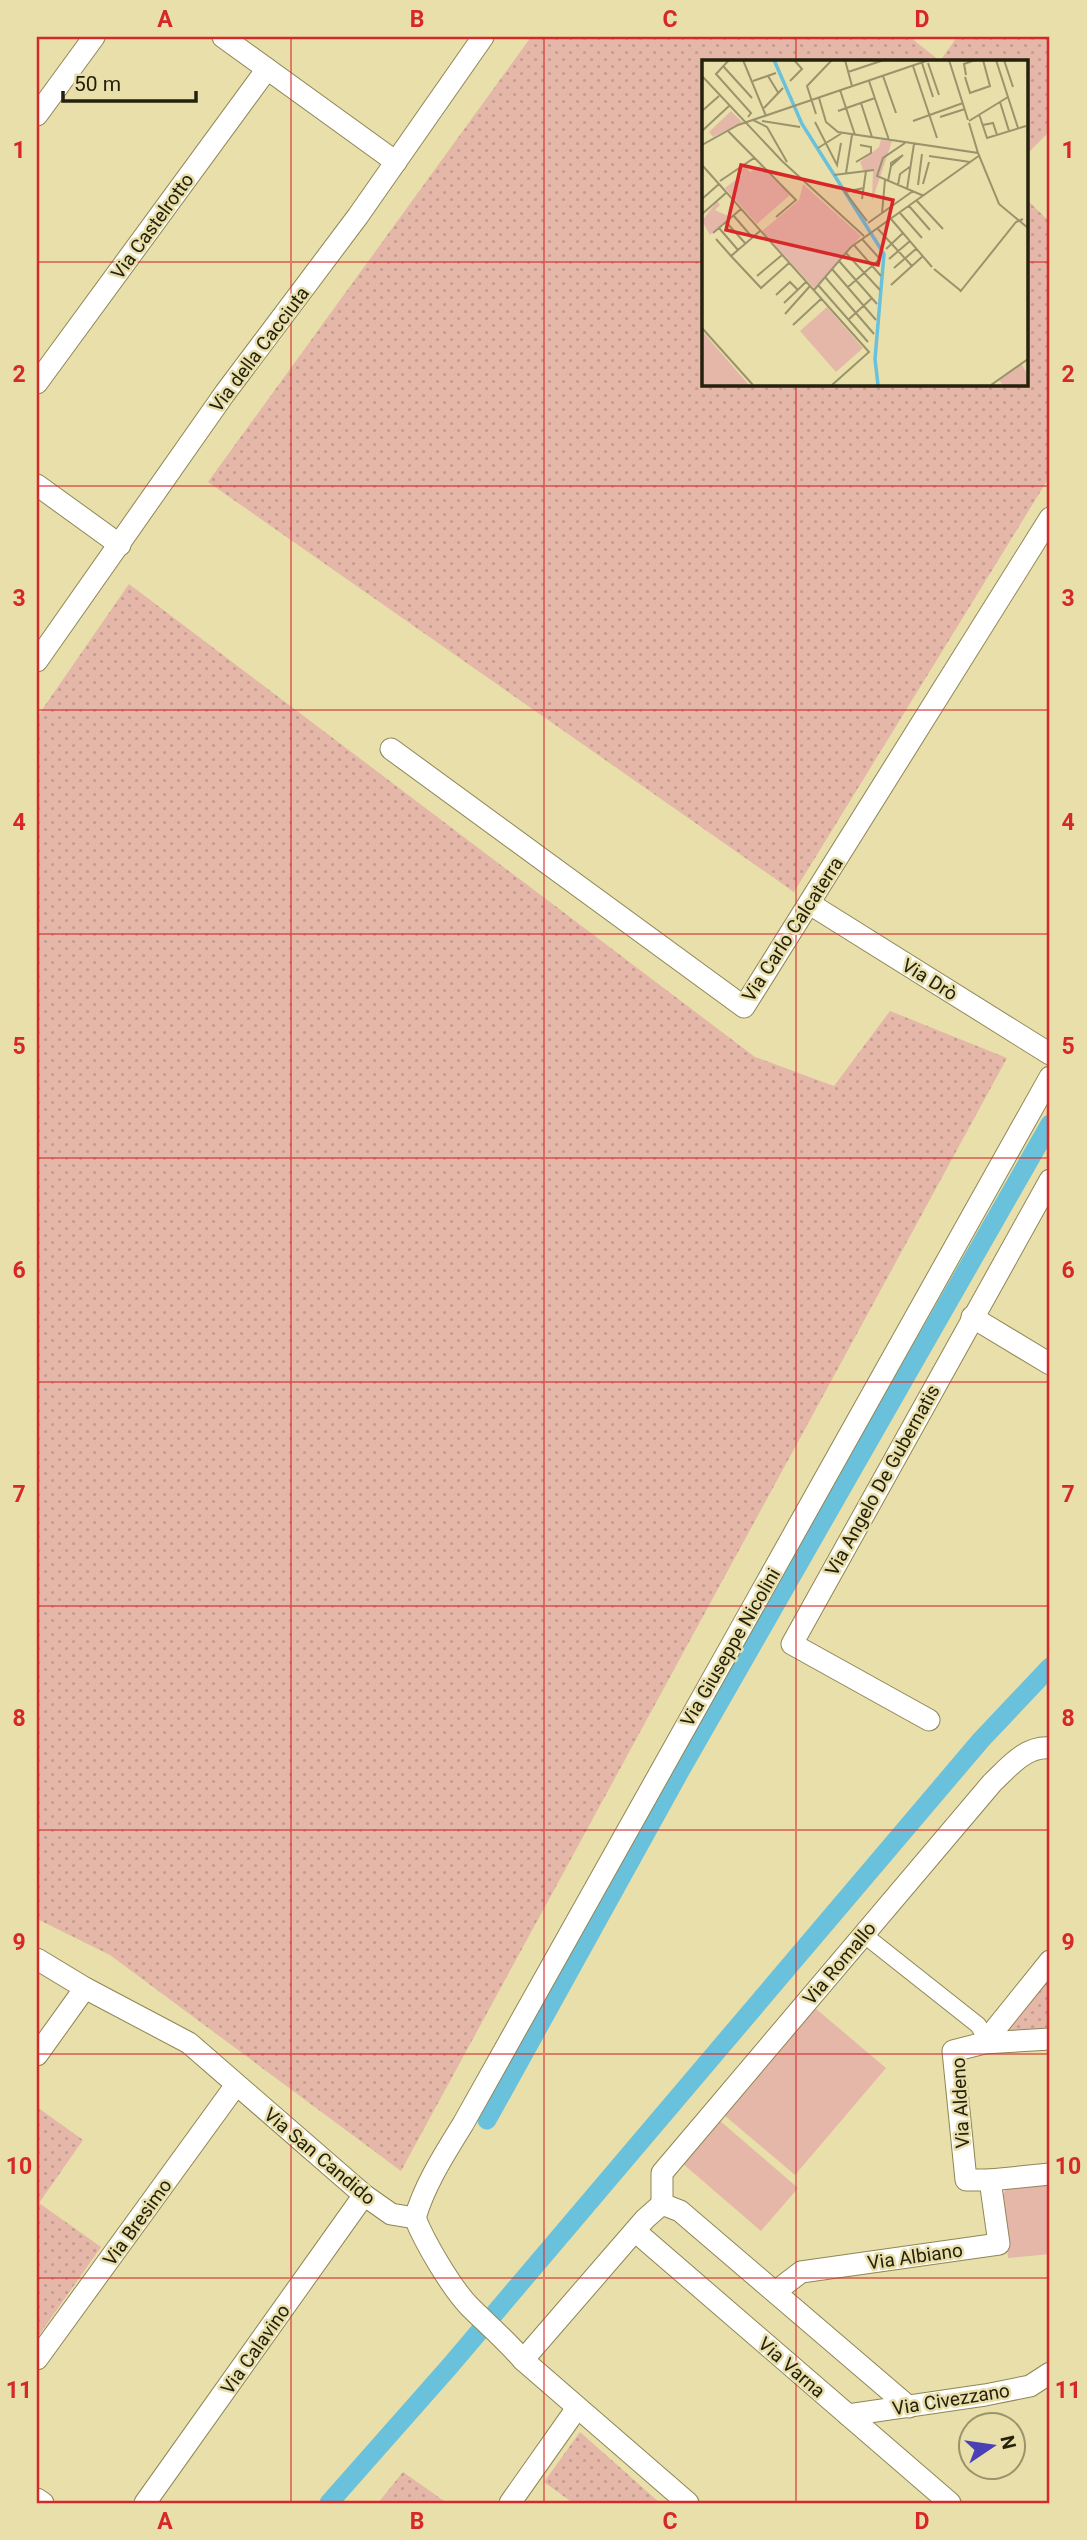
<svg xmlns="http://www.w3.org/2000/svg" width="1087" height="2540" viewBox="0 0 1087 2540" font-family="Roboto,sans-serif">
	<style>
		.grass { fill: url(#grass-dots) }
		.green { fill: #e5b7a8 }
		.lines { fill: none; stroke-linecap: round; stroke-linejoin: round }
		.canal { stroke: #6ac1dc; stroke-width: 19 }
		.pedestrian-casing { stroke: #8f8655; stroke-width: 18 }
		.minor-casing { stroke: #8f8655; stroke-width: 23 }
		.pedestrian { stroke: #fff; stroke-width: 16 }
		.minor { stroke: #fff; stroke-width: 21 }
		.grid { fill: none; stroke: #d62828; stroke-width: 2; stroke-opacity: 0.55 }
		.labels { text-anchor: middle; stroke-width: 5; stroke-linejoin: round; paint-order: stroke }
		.street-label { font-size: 19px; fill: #25210d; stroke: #e8dfaa }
		.inset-river { fill: none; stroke: #6ac1dc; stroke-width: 3.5 }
		.inset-road { fill: none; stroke: #9a936b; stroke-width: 2 }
		.view { fill: #d62828; fill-opacity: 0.15; stroke: #d62828; stroke-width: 3.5 }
		.inset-edge { fill: none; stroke: #25210d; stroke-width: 3.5 }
		.neatline { fill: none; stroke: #d62828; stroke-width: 2.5 }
		.grid-label { font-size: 23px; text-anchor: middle; font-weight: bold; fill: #d62828 }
	</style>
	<defs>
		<pattern id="grass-dots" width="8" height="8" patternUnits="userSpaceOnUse" patternTransform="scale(1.75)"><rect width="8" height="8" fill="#e5b7a8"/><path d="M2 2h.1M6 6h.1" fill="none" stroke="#c49d8f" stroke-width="1.8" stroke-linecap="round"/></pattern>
	</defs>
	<rect width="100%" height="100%" fill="#e8dfaa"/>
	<!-- grass -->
	<g class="grass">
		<path d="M531,37H910L940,61L957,37H1050V131L1026,155V61H704V383H1026V199L1050,222V476L794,892L208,482Z"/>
		<path d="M129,584L755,1057L834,1086L890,1011L1007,1058L401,2171L110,1955L37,1919V717Z"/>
		<path d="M1050,1976V2030L1001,2034Z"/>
		<path d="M37,2107L83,2140L39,2203L101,2247L37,2338Z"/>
		<path d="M580,2432L660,2503H573L544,2482Z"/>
		<path d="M403,2472L447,2503H378Z"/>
	</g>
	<!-- green -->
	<g class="green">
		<path d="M815,2008L886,2068L795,2175L724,2115Z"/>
		<path d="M719,2120L798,2188L761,2231L682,2163Z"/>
		<path d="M1050,2179V2254L1008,2258L1003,2194L1008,2187Z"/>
	</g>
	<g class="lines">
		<!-- canal -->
		<g class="canal">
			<path d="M487,2120L679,1773L1050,1124"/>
			<path d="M329,2503L450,2366L981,1740L1050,1667"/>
		</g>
		<!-- pedestrian casing -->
		<g class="pedestrian-casing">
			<path id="pedestrian" d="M863,1934L978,2025L983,2033L984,2043"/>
		</g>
		<!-- minor casing -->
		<g class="minor-casing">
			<g id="minor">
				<path d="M223,37L396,162"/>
				<path d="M37,115L94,37"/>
				<path d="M37,383L267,69"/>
				<path d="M37,485L120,545"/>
				<path d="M37,661L225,393L358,216L483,37"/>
				<path d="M391,749L744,1007L1050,518"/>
				<path d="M810,904L1050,1054"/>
				<path d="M972,1317L1050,1364"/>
				<path d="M929,1720L792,1644L1050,1180"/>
				<path d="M37,1959L85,1988L189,2043L364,2195L391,2214L415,2218C425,2243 451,2287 469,2306C487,2324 506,2340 523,2360L688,2503"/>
				<path d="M1050,2039L984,2043L953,2051L966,2180H990L1050,2174"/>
				<path d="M984,2043L1050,1961"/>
				<path d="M37,2055L85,1988"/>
				<path d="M662,2204V2173L992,1783C1009,1767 1025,1746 1050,1748"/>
				<path d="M415,2218C425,2184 444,2155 463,2124C657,1774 856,1427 1050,1077"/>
				<path d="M635,2231L950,2503"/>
				<path d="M775,2292L801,2272L999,2244L990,2180"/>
				<path d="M37,2359L236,2085"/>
				<path d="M523,2360L645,2219L662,2204L680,2211L909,2407"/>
				<path d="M848,2415L985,2395L1030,2386L1050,2373"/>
				<path d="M37,2499L43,2503"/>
				<path d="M145,2503L364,2195"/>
				<path d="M510,2503L577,2408"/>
			</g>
		</g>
		<!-- pedestrian -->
		<use href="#pedestrian" class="pedestrian"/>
		<!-- minor -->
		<use href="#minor" class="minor"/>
	</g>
	<!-- grid -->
	<path class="grid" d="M291,37V2503M544,37V2503M796,37V61M37,262H704M1026,262H1050M796,383V2503M37,486H1050M37,710H1050M37,934H1050M37,1158H1050M37,1382H1050M37,1606H1050M37,1830H1050M37,2054H1050M37,2278H1050"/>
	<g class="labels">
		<!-- street labels -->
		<g class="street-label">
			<text transform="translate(152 226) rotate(-54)" y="7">Via Castelrotto</text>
			<text transform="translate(259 349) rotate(-53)" y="7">Via della Cacciuta</text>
			<text transform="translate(792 929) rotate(-57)" y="7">Via Carlo Calcaterra</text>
			<text transform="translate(930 979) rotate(32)" y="7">Via Drò</text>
			<text transform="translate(882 1480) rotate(-61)" y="7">Via Angelo De Gubernatis</text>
			<text transform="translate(730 1647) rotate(-60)" y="7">Via Giuseppe Nicolini</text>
			<text transform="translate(839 1963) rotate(-50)" y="7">Via Romallo</text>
			<text transform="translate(960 2103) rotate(-93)" y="7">Via Aldeno</text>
			<text transform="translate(320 2156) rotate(40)" y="7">Via San Candido</text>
			<text transform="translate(137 2222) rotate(-54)" y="7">Via Bresimo</text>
			<text transform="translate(915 2256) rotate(-8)" y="7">Via Albiano</text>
			<text transform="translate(255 2349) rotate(-55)" y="7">Via Calavino</text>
			<text transform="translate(792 2367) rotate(41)" y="7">Via Varna</text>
			<text transform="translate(951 2399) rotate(-9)" y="7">Via Civezzano</text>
		</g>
	</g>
	<!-- overview -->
	<g transform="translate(702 60)">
		<rect width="326" height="326" fill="#e8dfaa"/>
		<path d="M29,51L40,62L11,77L7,72ZM43,105L48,112L58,106L88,135L55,164L23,128L40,115L36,110ZM101,124L159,176L112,228L60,171L97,140ZM15,141L18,145L13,150L28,157L8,175L0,161ZM125,247L161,288L134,312L98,271Z" fill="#e5b7a8"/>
		<path d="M0,271L47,325H0ZM319,304L325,313V325H301L297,320Z" fill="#e5b7a8"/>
		<path d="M179,80L190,81L170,141L171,111L161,110L158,102L177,87Z" fill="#e5b7a8"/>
		<path class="inset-river" d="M72,0L100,64L182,194L173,299L176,325"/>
		<path class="inset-road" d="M27,0L14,14L49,53L46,57M41,0L64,56M143,0L150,26M247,0L266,60M294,0L316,68M302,0L311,27M220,3L231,37M226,3L237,35M21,6L50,38M211,6L235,78M146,12L182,0M264,15L262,4L273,0M0,16L80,101L162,176M66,16L77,34M181,16L194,53M263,17L268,33L288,26L281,0M51,21L74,13M88,21L100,9L92,0M167,21L187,80M138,30L153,75M117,38L124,62L136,72L276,93L297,144L326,168M298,42L307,71M159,43L170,77M62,48L81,28M0,51L17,36M136,51L173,38M114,54L105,26L130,0M277,54L285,78L324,66M238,57L263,49M51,60L65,67L85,102M60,61L98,67M211,61L261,43M267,61L306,37M113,62L135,105L139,83M267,63L276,93M281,65L291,63L295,75M25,70L94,140L74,157M0,71L27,46M203,83L181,98L175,116L222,136M0,85L36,65L227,0M116,88L140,73M227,96L268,102M154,102L169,93V87L158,85M0,105L167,292L130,325M144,113L150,75M132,115L172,110M18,121L52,98M186,121L189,106V103L201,95L189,106M221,124L227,102M196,125L198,114L209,106M216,125L220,94M162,128L143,132L165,161M205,129L212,84M0,139L17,124M160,139L164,111M215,141L241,169M207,146L228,170M180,153L183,120M198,153L220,178M0,154L24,133M31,155L50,177M189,159L230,207M24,162L43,183M166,163L211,131M17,168L36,190M176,169L210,206M11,173L39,149M14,179L29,196L58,171M152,185L179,216M184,189L201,173M144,193L178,230M29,196L59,228L87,203M187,199L208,181M137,201L175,244M192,208L215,188M130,209L174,260M232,209L259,231M55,216L80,195M123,217L172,274M116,225L166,282M189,225L221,196M146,227L178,199L160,179M112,230L149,187L278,95M258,232L314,162L321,159M74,235L88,222L96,230M82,243L104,222M83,254L108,226M146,260L170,238M91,265L119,239M0,268L51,325M289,325L326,299"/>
		<path class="view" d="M39,105L191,140L176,205L24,170Z"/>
		<rect width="326" height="326" class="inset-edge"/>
	</g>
	<!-- border -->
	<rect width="1087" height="2540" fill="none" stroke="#e8dfaa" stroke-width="77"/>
	<!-- north arrow -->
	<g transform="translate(992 2446) rotate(77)"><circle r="33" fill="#e8dfaa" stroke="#9a936b" stroke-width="2"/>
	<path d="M0-5L12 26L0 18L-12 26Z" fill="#4940b6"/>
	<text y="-10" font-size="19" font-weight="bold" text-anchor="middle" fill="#25210d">N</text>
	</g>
	<!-- scale -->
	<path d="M63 91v10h133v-10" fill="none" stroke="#25210d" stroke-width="3.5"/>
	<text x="74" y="91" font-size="21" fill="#25210d" stroke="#e8dfaa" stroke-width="5" paint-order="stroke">50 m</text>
	<rect x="38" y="38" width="1010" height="2464" class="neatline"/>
	<g class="grid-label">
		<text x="165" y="27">A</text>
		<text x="417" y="27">B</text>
		<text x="670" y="27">C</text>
		<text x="922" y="27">D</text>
		<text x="19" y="158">1</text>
		<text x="1068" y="158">1</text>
		<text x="19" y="382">2</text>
		<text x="1068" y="382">2</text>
		<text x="19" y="606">3</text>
		<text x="1068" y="606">3</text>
		<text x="19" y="830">4</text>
		<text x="1068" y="830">4</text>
		<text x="19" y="1054">5</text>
		<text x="1068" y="1054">5</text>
		<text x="19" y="1278">6</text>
		<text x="1068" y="1278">6</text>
		<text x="19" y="1502">7</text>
		<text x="1068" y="1502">7</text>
		<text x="19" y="1726">8</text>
		<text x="1068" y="1726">8</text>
		<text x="19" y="1950">9</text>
		<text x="1068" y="1950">9</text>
		<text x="19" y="2174">10</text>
		<text x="1068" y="2174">10</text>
		<text x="19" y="2398">11</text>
		<text x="1068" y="2398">11</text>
		<text x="165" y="2529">A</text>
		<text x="417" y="2529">B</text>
		<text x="670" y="2529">C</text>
		<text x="922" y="2529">D</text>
	</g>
</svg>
